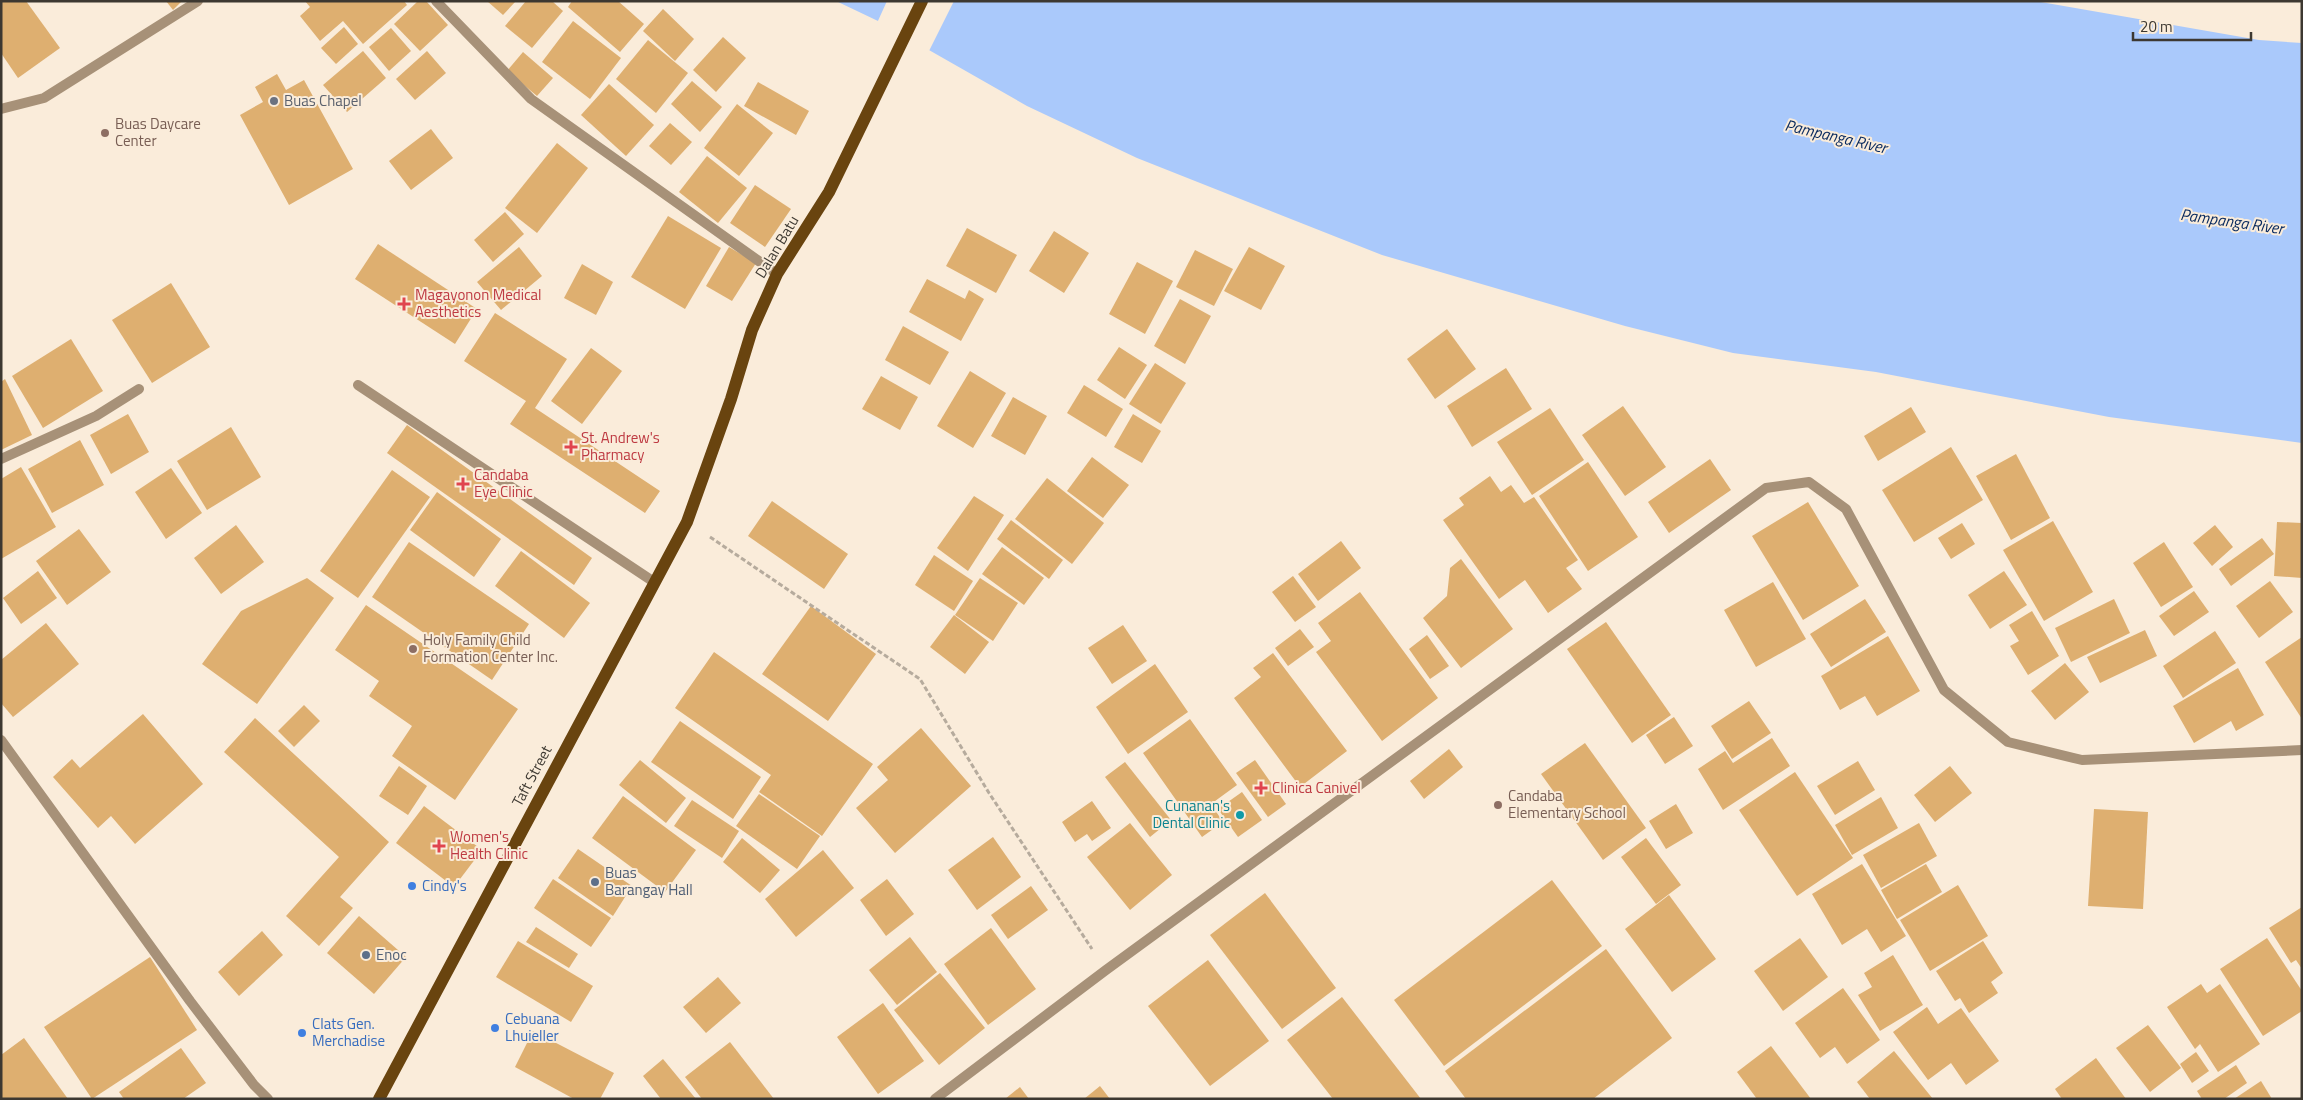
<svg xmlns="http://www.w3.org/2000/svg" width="2303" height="1100" viewBox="0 0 2303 1100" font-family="'Titillium Web',sans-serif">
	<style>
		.water { fill: #aac9fb }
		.pier { fill: #faecda }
		.building { fill: #deaf70 }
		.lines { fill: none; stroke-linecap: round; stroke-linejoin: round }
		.path { stroke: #b6ab9d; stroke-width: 3; stroke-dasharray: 5 2.5; stroke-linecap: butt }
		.minor { stroke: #a79178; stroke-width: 10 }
		.tertiary { stroke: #a79178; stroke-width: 10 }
		.primary { stroke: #69440f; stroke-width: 12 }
		.worship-dot { fill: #6b7280; stroke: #faecda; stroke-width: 2 }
		.education-dot { fill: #8d6e63; stroke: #faecda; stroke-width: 2 }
		.health-dot { fill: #e0444e; stroke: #faecda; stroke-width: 2 }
		.culture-dot { fill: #0f9aa8; stroke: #faecda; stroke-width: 2 }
		.service-dot { fill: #5c6f8a; stroke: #faecda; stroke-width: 2 }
		.shop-dot { fill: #3f7fe0; stroke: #faecda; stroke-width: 2 }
		.labels { text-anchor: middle; stroke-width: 4; stroke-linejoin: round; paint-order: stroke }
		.worship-label { font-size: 15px; fill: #5b616d; stroke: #faecda; text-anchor: start }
		.education-label { font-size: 15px; fill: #785e54; stroke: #faecda; text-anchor: start }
		.street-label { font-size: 15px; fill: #3d3831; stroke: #faecda }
		.health-label { font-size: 15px; fill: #be3a42; stroke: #faecda; text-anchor: start }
		.culture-label { font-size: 15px; fill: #0d838f; stroke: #faecda; text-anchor: end }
		.service-label { font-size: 15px; fill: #4e5e75; stroke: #faecda; text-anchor: start }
		.shop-label { font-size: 15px; fill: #366cbe; stroke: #faecda; text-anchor: start }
		.water-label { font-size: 16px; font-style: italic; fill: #07285d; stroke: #faecda }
	</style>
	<rect width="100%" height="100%" fill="#faecda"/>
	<!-- water -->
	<path class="water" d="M836,1H2035L2259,40L2302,43V443L2109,417L1876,372L1733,353L1625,326L1382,255L1137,158L1027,106L878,21Z"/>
	<!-- pier -->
	<path class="pier" d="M887,1H954L928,53L877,23Z"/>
	<!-- building -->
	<g class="building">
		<path d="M1,1H26L60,48L18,78L1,53Z"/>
		<path d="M166,1H182L173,10Z"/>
		<path d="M305,1H404L407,5L363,44L343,21L320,41L300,16L310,7Z"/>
		<path d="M418,1H426L448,25L420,51L394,24Z"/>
		<path d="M487,1H516L503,15Z"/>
		<path d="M526,1H552L563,11L532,48L505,26Z"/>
		<path d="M572,1H618L644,24L620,52L568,7Z"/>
		<path d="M663,9L694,39L675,61L643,31Z"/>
		<path d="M573,21L621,58L590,99L542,62Z"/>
		<path d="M344,27L358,44L336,64L321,48Z"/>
		<path d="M391,28L411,51L389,71L369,47Z"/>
		<path d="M723,37L746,58L716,92L693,70Z"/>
		<path d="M648,40L688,73L656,113L616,79Z"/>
		<path d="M363,51L386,78L347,112L323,85Z"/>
		<path d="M427,51L446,73L415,100L396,79Z"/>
		<path d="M523,52L553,78L537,96L507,71Z"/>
		<path d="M277,74L286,90L304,80L353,169L289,205L240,115L263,102L255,87Z"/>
		<path d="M692,81L722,107L700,132L671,104Z"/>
		<path d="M758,82L809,111L796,135L744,106Z"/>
		<path d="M609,84L654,125L626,156L581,115Z"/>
		<path d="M737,104L773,133L739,176L704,148Z"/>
		<path d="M670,123L692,142L671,165L649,146Z"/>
		<path d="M431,129L453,158L411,190L389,161Z"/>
		<path d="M557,143L588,168L537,233L505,208Z"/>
		<path d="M707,156L747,188L718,223L679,192Z"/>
		<path d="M755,185L791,209L765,247L730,223Z"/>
		<path d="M505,212L524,234L493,262L474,240Z"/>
		<path d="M668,216L721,248L685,309L631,277Z"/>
		<path d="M967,228L1017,255L996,293L946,266Z"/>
		<path d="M1054,231L1089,253L1064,293L1029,271Z"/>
		<path d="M378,244L477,309L455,344L355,279Z"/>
		<path d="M519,247L542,276L501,310L477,282Z"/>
		<path d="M729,247L756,263L732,301L706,286Z"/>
		<path d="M1249,247L1285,266L1261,310L1224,291Z"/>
		<path d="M1195,250L1233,269L1214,306L1176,287Z"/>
		<path d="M1137,262L1173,281L1145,334L1109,314Z"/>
		<path d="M582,264L613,282L596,315L564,298Z"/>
		<path d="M927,279L965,299L969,290L984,299L961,341L909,312Z"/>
		<path d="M171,283L210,347L152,383L112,320Z"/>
		<path d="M1180,299L1211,316L1185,364L1154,346Z"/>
		<path d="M495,313L567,359L535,408L660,491L645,513L510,424L526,401L464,361Z"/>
		<path d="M903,326L949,352L930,385L885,360Z"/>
		<path d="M1447,329L1476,369L1435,399L1407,359Z"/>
		<path d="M71,339L103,391L43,428L12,376Z"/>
		<path d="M1119,347L1147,365L1125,399L1097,380Z"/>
		<path d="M591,348L622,371L582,424L551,401Z"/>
		<path d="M1155,363L1186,383L1161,424L1129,404Z"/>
		<path d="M1506,368L1532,409L1472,447L1447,406Z"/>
		<path d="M970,371L1006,393L973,448L937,426Z"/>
		<path d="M881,376L918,397L900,430L862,409Z"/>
		<path d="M5,379L32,435L1,450V382Z"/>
		<path d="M1084,385L1123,409L1106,437L1067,413Z"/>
		<path d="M1013,397L1047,416L1025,455L991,436Z"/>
		<path d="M1623,406L1666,467L1625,496L1582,435Z"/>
		<path d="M1911,407L1926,432L1878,461L1864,436Z"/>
		<path d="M1550,408L1584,460L1532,495L1497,442Z"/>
		<path d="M128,414L149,452L111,474L90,435Z"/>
		<path d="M1133,414L1161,431L1142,463L1114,447Z"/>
		<path d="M407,425L592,558L574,585L387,453Z"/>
		<path d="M231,427L261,477L207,510L177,461Z"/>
		<path d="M80,440L104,485L52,513L28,469Z"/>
		<path d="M1951,447L1983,500L1914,542L1882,490Z"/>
		<path d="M2016,454L2050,518L2011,540L1976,476Z"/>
		<path d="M1092,457L1129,485L1103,518L1067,491Z"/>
		<path d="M1710,459L1731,490L1669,533L1648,502Z"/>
		<path d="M1588,462L1638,537L1588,571L1539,496Z"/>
		<path d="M21,467L56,527L1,559V479Z"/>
		<path d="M171,468L202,513L166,539L135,492Z"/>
		<path d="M392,470L430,497L358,598L320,571Z"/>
		<path d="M1490,476L1501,492L1511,485L1524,503L1534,497L1578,560L1566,568L1582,589L1548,613L1525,580L1499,599L1443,520L1464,505L1459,498Z"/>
		<path d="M1047,478L1104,523L1072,564L1015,519Z"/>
		<path d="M437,492L501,539L474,577L410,530Z"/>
		<path d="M974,496L1004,515L968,571L937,548Z"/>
		<path d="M772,501L848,554L824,589L748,536Z"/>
		<path d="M1808,502L1859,586L1803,620L1752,536Z"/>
		<path d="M1011,520L1063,560L1049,579L997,539Z"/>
		<path d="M2053,521L2093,592L2044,621L2003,550Z"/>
		<path d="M2277,522L2302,523V578L2274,576Z"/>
		<path d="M1962,523L1975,544L1951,559L1938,538Z"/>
		<path d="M236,525L264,562L221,594L194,558Z"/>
		<path d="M2215,525L2233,547L2212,566L2193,543Z"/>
		<path d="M79,529L111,572L67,605L36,561Z"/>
		<path d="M2262,538L2274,554L2231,586L2219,569Z"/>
		<path d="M1341,541L1361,568L1318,601L1298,574Z"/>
		<path d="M409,542L529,624L492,680L372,597Z"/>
		<path d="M2164,542L2193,587L2161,607L2133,563Z"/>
		<path d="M1002,547L1044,578L1024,605L982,574Z"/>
		<path d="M521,551L590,603L564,638L495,586Z"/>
		<path d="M934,555L973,581L954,611L915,585Z"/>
		<path d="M1461,559L1513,629L1461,668L1423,618L1447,596L1450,568Z"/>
		<path d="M38,571L57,598L21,624L3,598Z"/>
		<path d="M2004,571L2027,605L1990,629L1968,595Z"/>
		<path d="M1293,576L1316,607L1295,622L1272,592Z"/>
		<path d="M307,578L334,598L257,704L202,664L241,611Z"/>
		<path d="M980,578L1018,603L993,641L955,615Z"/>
		<path d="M2270,581L2293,612L2259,638L2236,606Z"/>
		<path d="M1773,582L1806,639L1756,667L1724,610Z"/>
		<path d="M2194,591L2209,612L2174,636L2159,616Z"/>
		<path d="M1360,592L1438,698L1382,741L1316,652L1331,641L1318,623Z"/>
		<path d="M1865,599L1886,632L1831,667L1810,634Z"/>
		<path d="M2114,599L2130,633L2071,662L2055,628Z"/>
		<path d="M366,605L518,709L455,800L392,756L412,726L369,696L379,681L335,650Z"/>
		<path d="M811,606L876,654L828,721L762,674Z"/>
		<path d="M2032,611L2059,656L2028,675L2010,646L2019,641L2009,625Z"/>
		<path d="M954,615L989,642L965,674L930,647Z"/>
		<path d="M1606,622L1671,715L1632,743L1567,649Z"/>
		<path d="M46,623L79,664L13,717L1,703V660Z"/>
		<path d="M1123,625L1147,661L1112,684L1088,648Z"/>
		<path d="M1300,629L1314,647L1288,666L1275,648Z"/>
		<path d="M2145,630L2157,656L2100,683L2087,657Z"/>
		<path d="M2215,631L2236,663L2183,698L2163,666Z"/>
		<path d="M1427,635L1449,666L1430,679L1409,649Z"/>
		<path d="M1888,636L1920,691L1877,716L1865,696L1840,710L1821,676Z"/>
		<path d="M2302,637V719L2265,662Z"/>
		<path d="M714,652L873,764L822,836L759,792L771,775L675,708Z"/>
		<path d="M1273,653L1347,751L1300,787L1234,698L1261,677L1253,668Z"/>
		<path d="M2065,663L2089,692L2055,720L2031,691Z"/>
		<path d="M1155,664L1188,712L1128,754L1096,707Z"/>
		<path d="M2238,668L2264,715L2236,731L2231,721L2194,743L2173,706Z"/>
		<path d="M1749,701L1771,733L1732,759L1711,726Z"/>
		<path d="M304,705L320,721L294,747L278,731Z"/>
		<path d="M143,714L203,784L135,844L111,816L98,828L53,777L72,759L80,768Z"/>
		<path d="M1674,717L1693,746L1665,764L1646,735Z"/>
		<path d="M255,718L389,842L340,897L353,908L319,946L286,916L339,857L224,752Z"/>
		<path d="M1190,719L1237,785L1211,804L1223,822L1202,837L1143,753Z"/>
		<path d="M680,721L761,777L733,819L651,762Z"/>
		<path d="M921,728L971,786L895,853L856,808L888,780L877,767Z"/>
		<path d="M1772,738L1790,766L1723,810L1698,769L1725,751L1733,763Z"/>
		<path d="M1585,743L1646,828L1603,860L1541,774Z"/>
		<path d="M1449,749L1463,767L1424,799L1410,781Z"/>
		<path d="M640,760L686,798L666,823L619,785Z"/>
		<path d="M1255,760L1286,804L1268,817L1236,773Z"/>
		<path d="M1858,761L1875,790L1835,815L1817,786Z"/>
		<path d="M1125,762L1171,820L1150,837L1105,777Z"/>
		<path d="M399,766L427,786L408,815L379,796Z"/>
		<path d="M1950,766L1972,793L1935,822L1914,795Z"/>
		<path d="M1795,772L1853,858L1797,896L1739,810Z"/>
		<path d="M1242,792L1262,820L1238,837L1218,809Z"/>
		<path d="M759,794L820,836L797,869L736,826Z"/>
		<path d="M623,796L696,850L665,892L592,838Z"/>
		<path d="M1881,797L1898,828L1852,855L1835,825Z"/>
		<path d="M692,800L739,831L722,858L674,826Z"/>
		<path d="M1092,801L1111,828L1092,841L1087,834L1075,842L1062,822Z"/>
		<path d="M1676,804L1693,833L1666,849L1649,821Z"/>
		<path d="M424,806L482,850L454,887L396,843Z"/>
		<path d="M2094,809L2148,812L2143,909L2088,906Z"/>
		<path d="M1130,823L1172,875L1130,910L1087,857Z"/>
		<path d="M1919,823L1937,856L1881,888L1863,855Z"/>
		<path d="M993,837L1021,877L977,910L948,870Z"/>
		<path d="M742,838L780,870L760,893L723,862Z"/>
		<path d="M1646,838L1681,885L1656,904L1621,857Z"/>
		<path d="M578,849L632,886L613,916L558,878Z"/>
		<path d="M823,850L854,888L796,937L765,899Z"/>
		<path d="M1862,864L1906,936L1881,952L1867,929L1842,945L1812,894Z"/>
		<path d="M1926,864L1942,892L1897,919L1881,890Z"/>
		<path d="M553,879L611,918L591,947L534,908Z"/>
		<path d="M887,879L914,914L886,936L860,900Z"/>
		<path d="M1552,880L1602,946L1444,1066L1394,1000Z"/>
		<path d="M1958,885L1988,936L1930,971L1900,920Z"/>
		<path d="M1031,886L1048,910L1008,939L991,915Z"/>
		<path d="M1265,893L1336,988L1282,1029L1210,935Z"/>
		<path d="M1669,895L1716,959L1672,992L1625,929Z"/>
		<path d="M2302,907V969L2296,960L2291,963L2269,928Z"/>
		<path d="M359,916L406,957L374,994L327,953Z"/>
		<path d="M536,927L578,954L569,968L526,942Z"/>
		<path d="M991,928L1036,989L988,1025L944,964Z"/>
		<path d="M262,931L283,955L239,996L218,972Z"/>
		<path d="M910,937L937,972L897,1005L869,970Z"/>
		<path d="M1800,938L1828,977L1783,1011L1754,971Z"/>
		<path d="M2267,938L2302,991V1011L2263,1036L2220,969Z"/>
		<path d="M518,941L593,986L571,1022L496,977Z"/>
		<path d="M1983,941L2003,973L1991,982L1998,993L1969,1013L1960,998L1955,1001L1936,971Z"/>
		<path d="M1606,949L1672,1038L1593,1099H1466L1445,1071Z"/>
		<path d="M1893,955L1923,1005L1880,1031L1858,995L1872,987L1864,973Z"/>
		<path d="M150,957L197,1030L92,1099L44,1027Z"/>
		<path d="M1208,960L1269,1041L1210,1086L1148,1006Z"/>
		<path d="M940,973L985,1028L939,1065L894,1010Z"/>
		<path d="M718,977L741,1003L706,1033L683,1007Z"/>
		<path d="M2201,984L2207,993L2220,984L2260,1044L2218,1072L2200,1044L2195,1049L2167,1007Z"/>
		<path d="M1843,988L1880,1040L1847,1064L1835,1047L1820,1058L1795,1023Z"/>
		<path d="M1342,997L1421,1099H1333L1287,1040Z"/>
		<path d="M883,1003L924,1061L878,1094L837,1037Z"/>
		<path d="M1927,1007L1938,1024L1961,1008L1999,1061L1966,1085L1951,1063L1928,1080L1893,1032Z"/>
		<path d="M2148,1025L2181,1068L2150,1092L2116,1048Z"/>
		<path d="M533,1031L614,1073L600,1099H574L515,1067Z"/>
		<path d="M24,1038L68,1099H1V1055Z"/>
		<path d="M730,1042L774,1099H702L685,1077Z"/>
		<path d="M1771,1046L1811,1099H1757L1737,1072Z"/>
		<path d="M181,1048L206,1083L183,1099H124L119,1092Z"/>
		<path d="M1894,1051L1933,1099H1870L1857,1082Z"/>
		<path d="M2196,1052L2209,1071L2192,1083L2180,1064Z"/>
		<path d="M2096,1058L2126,1099H2062L2055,1089Z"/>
		<path d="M663,1059L696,1099H661L643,1076Z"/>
		<path d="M2236,1065L2247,1083L2224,1099H2202L2197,1091Z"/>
		<path d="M2261,1081L2272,1099H2234Z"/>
		<path d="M1100,1086L1110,1099H1084Z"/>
		<path d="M1020,1087L1029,1099H1005Z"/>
	</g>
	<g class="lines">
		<!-- path -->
		<path class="path" d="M710,537L920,679L989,793L1092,949"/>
		<!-- minor -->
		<g class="minor">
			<path d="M436,1L531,99L777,274"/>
			<path d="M1,109L44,98L198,1"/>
			<path d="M358,385L654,582"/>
			<path d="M1,459L96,416L139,389"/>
			<path d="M1,740L190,1001L254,1085L268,1099"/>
		</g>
		<!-- tertiary -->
		<path class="tertiary" d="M935,1099L1106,970L1766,488L1809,482L1846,509L1944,690L2008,742L2082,760L2302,750"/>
		<!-- primary -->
		<path class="primary" d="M379,1099L687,522L731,399L752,330L777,274L829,192L922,1"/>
	</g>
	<!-- markers -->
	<circle class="worship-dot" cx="274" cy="101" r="5"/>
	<g class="education-dot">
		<circle cx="105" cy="133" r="5"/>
		<circle cx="413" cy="649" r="5"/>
		<circle cx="1498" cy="805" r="5"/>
	</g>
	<g class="health-dot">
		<path d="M401.5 296.5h5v5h5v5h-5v5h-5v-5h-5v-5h5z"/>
		<path d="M568.5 439.5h5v5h5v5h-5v5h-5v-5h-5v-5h5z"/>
		<path d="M460.5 476.5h5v5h5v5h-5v5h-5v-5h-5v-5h5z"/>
		<path d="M1258.5 780.5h5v5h5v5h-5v5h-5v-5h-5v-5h5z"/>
		<path d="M436.5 838.5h5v5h5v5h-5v5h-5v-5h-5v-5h5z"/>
	</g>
	<circle class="culture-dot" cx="1240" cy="815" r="5"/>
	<g class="service-dot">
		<circle cx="595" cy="882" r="5"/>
		<circle cx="366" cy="955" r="5"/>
	</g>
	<g class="shop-dot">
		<circle cx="412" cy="886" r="5"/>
		<circle cx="495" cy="1028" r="5"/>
		<circle cx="302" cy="1033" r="5"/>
	</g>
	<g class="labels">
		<!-- worship labels -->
		<g class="worship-label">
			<text x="284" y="106">Buas Chapel</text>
		</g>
		<!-- education labels -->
		<g class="education-label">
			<text x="115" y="129">Buas Daycare<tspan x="115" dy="17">Center</tspan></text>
			<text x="423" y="645">Holy Family Child<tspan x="423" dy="17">Formation Center Inc.</tspan></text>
			<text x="1508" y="801">Candaba<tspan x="1508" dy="17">Elementary School</tspan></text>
		</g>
		<!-- street labels -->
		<g class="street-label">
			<text transform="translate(777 247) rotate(-59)" y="5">Dalan Batu</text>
			<text transform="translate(532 776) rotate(-62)" y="5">Taft Street</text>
		</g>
		<!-- health labels -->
		<g class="health-label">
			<text x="415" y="300">Magayonon Medical<tspan x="415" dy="17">Aesthetics</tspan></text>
			<text x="581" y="443">St. Andrew's<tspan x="581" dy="17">Pharmacy</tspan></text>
			<text x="474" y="480">Candaba<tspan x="474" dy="17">Eye Clinic</tspan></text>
			<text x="1272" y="793">Clinica Canivel</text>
			<text x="450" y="842">Women's<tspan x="450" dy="17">Health Clinic</tspan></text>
		</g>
		<!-- culture labels -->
		<g class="culture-label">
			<text x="1230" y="811">Cunanan's<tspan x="1230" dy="17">Dental Clinic</tspan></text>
		</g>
		<!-- service labels -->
		<g class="service-label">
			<text x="605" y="878">Buas<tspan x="605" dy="17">Barangay Hall</tspan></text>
			<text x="376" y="960">Enoc</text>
		</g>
		<!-- shop labels -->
		<g class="shop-label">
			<text x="422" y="891">Cindy's</text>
			<text x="505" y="1024">Cebuana<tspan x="505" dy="17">Lhuieller</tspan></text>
			<text x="312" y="1029">Clats Gen.<tspan x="312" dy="17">Merchadise</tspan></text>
		</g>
		<!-- water labels -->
		<g class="water-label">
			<text transform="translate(1836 136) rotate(13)" y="6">Pampanga River</text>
			<text transform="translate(2232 221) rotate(8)" y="6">Pampanga River</text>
		</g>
	</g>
	<!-- border -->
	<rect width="2303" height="1100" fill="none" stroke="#3d3831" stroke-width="5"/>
	<!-- scale -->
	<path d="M2133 32v8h118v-8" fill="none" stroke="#3d3831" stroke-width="2.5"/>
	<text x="2140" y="32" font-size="15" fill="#3d3831" stroke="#faecda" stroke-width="4" paint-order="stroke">20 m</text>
</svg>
